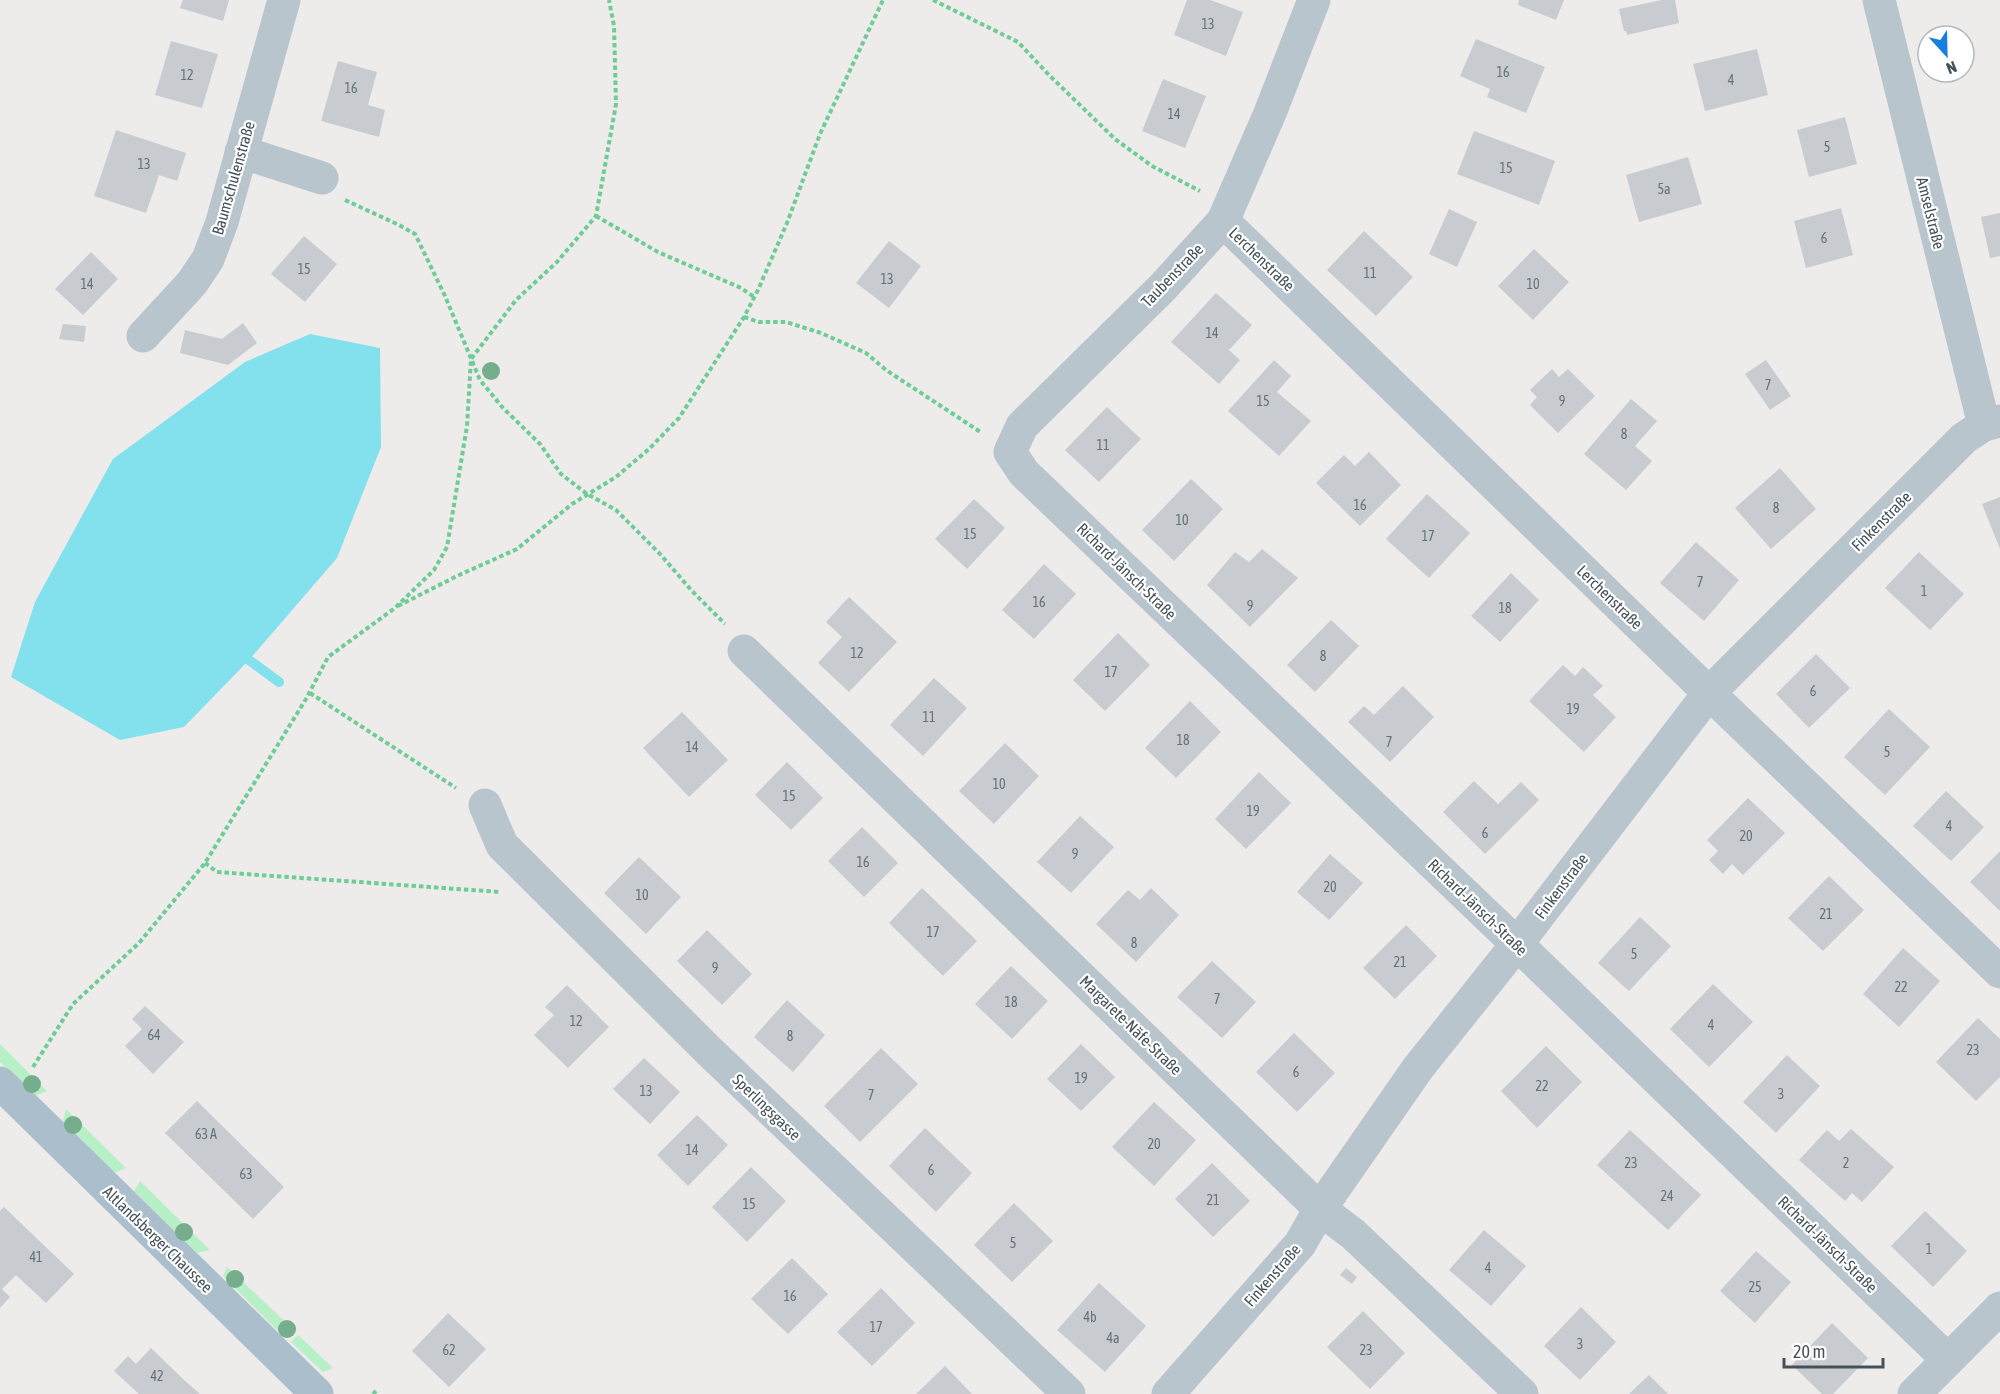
<svg xmlns="http://www.w3.org/2000/svg" width="2000" height="1394" viewBox="0 0 2000 1394" font-family="'Asap Condensed',sans-serif">
	<style>
		.green { fill: #b7efc7 }
		.water { fill: #83e0ed }
		.lines { fill: none; stroke-linecap: round; stroke-linejoin: round }
		.stream { stroke: #83e0ed; stroke-width: 10 }
		.building { fill: #c8ccd1 }
		.path { stroke: #6ecd96; stroke-width: 4; stroke-dasharray: 4.5 3; stroke-linecap: butt }
		.minor { stroke: #b9c5cc; stroke-width: 33 }
		.major { stroke: #aabecc; stroke-width: 33 }
		.tree { fill: #76ad8c }
		.labels { text-anchor: middle; stroke-width: 4.5; stroke-linejoin: round; paint-order: stroke }
		.number-label { font-size: 14px; fill: #657077 }
		.street-label { font-size: 16px; fill: #445159; stroke: #fff }
	</style>
	<rect width="100%" height="100%" fill="#eeebeb"/>
	<!-- green -->
	<g class="green">
		<path d="M0,1044L47,1091L35,1096L0,1062Z"/>
		<path d="M66,1109L126,1168L114,1173L63,1121Z"/>
		<path d="M140,1181L210,1250L197,1253L134,1191Z"/>
		<path d="M227,1267L293,1329L285,1338L223,1276Z"/>
		<path d="M298,1335L333,1368L323,1372L291,1342Z"/>
	</g>
	<!-- water -->
	<path class="water" d="M310,334L380,348L381,447L337,558L249,660L184,727L120,740L11,677L35,602L113,459L245,362Z"/>
	<g class="lines">
		<!-- stream -->
		<path class="stream" d="M249,660L279,682"/>
	</g>
	<!-- building -->
	<g class="building">
		<path d="M183,0H229L223,21L180,8Z"/>
		<path d="M1187,0H1210L1243,12L1226,56L1174,35Z"/>
		<path d="M1519,0H1564L1556,20L1518,5Z"/>
		<path d="M1662,0H1675L1679,23L1627,35L1626,31H1624L1619,9Z"/>
		<path d="M1476,39L1545,67L1526,113L1487,97L1490,89L1460,76Z"/>
		<path d="M171,41L218,54L202,108L155,95Z"/>
		<path d="M1757,49L1768,95L1705,111L1693,64Z"/>
		<path d="M338,61L377,72L368,105L385,110L379,137L321,121Z"/>
		<path d="M1163,79L1206,96L1185,148L1142,131Z"/>
		<path d="M1845,117L1857,164L1809,177L1797,130Z"/>
		<path d="M116,130L186,153L177,181L159,175L146,213L94,196Z"/>
		<path d="M1474,131L1555,161L1539,205L1457,174Z"/>
		<path d="M1688,157L1702,204L1639,222L1626,175Z"/>
		<path d="M1841,208L1853,255L1806,268L1794,221Z"/>
		<path d="M1449,209L1477,222L1457,267L1429,254Z"/>
		<path d="M2000,213V256L1990,258L1981,217Z"/>
		<path d="M1364,231L1413,277L1376,316L1327,270Z"/>
		<path d="M304,236L337,264L305,302L271,274Z"/>
		<path d="M889,241L921,266L889,308L856,283Z"/>
		<path d="M1534,249L1569,282L1533,320L1498,286Z"/>
		<path d="M91,252L118,279L83,315L55,289Z"/>
		<path d="M1216,293L1252,325L1229,350L1240,360L1219,384L1171,342Z"/>
		<path d="M243,323L257,343L228,365L180,353L185,330L222,339Z"/>
		<path d="M63,324L86,326L84,342L59,339Z"/>
		<path d="M1274,360L1291,376L1277,392L1311,421L1279,456L1228,411Z"/>
		<path d="M1766,360L1791,396L1770,410L1745,374Z"/>
		<path d="M1552,369L1559,377L1568,369L1595,396L1558,433L1530,405L1537,397L1530,390Z"/>
		<path d="M1631,399L1657,421L1635,446L1652,461L1626,490L1584,454Z"/>
		<path d="M1107,407L1141,439L1099,482L1065,450Z"/>
		<path d="M1369,452L1401,485L1360,526L1316,483L1344,455L1355,466Z"/>
		<path d="M1780,468L1816,509L1771,549L1735,508Z"/>
		<path d="M1191,479L1223,509L1174,561L1142,530Z"/>
		<path d="M1427,494L1470,533L1429,578L1386,539Z"/>
		<path d="M2000,497V549L1982,504Z"/>
		<path d="M974,499L1005,528L967,569L935,539Z"/>
		<path d="M1696,542L1739,580L1704,621L1660,583Z"/>
		<path d="M1262,549L1298,578L1250,627L1207,585L1235,552L1249,562Z"/>
		<path d="M1919,552L1964,594L1930,630L1885,588Z"/>
		<path d="M1044,564L1076,594L1034,639L1002,610Z"/>
		<path d="M1511,573L1539,600L1500,642L1471,616Z"/>
		<path d="M849,597L897,642L849,692L818,663L842,637L826,622Z"/>
		<path d="M1331,620L1359,646L1315,692L1287,665Z"/>
		<path d="M1118,633L1150,665L1105,711L1073,680Z"/>
		<path d="M1816,654L1850,688L1809,728L1776,694Z"/>
		<path d="M1563,665L1575,676L1583,667L1603,686L1593,695L1616,717L1584,752L1529,701Z"/>
		<path d="M934,678L967,708L923,756L890,725Z"/>
		<path d="M1403,686L1434,717L1390,762L1348,722L1364,706L1374,715Z"/>
		<path d="M1190,701L1221,732L1176,778L1145,748Z"/>
		<path d="M1889,709L1930,747L1885,795L1844,757Z"/>
		<path d="M682,712L728,760L689,797L643,748Z"/>
		<path d="M1005,743L1039,776L994,824L959,791Z"/>
		<path d="M787,762L823,798L791,830L755,795Z"/>
		<path d="M1259,772L1291,803L1246,849L1215,819Z"/>
		<path d="M1474,781L1498,804L1521,782L1539,800L1485,854L1443,812Z"/>
		<path d="M1946,791L1984,827L1951,861L1913,826Z"/>
		<path d="M1748,798L1785,833L1743,875L1732,864L1723,874L1709,860L1718,851L1707,840Z"/>
		<path d="M1080,816L1114,847L1071,893L1037,862Z"/>
		<path d="M862,827L898,863L864,897L828,861Z"/>
		<path d="M2000,851V911L1970,882Z"/>
		<path d="M1330,854L1363,883L1329,920L1297,892Z"/>
		<path d="M639,857L681,897L646,934L604,893Z"/>
		<path d="M1829,876L1864,910L1823,951L1788,918Z"/>
		<path d="M922,888L977,941L943,976L889,923Z"/>
		<path d="M1151,888L1179,915L1136,962L1096,924L1128,890L1140,900Z"/>
		<path d="M1640,917L1671,946L1629,991L1598,963Z"/>
		<path d="M1406,925L1437,956L1395,999L1363,968Z"/>
		<path d="M707,930L752,974L722,1005L677,961Z"/>
		<path d="M1903,948L1940,981L1899,1027L1863,994Z"/>
		<path d="M1212,961L1256,1002L1222,1038L1177,997Z"/>
		<path d="M1011,966L1048,1001L1012,1039L975,1004Z"/>
		<path d="M1713,984L1753,1022L1709,1067L1670,1029Z"/>
		<path d="M567,985L609,1027L568,1068L534,1035L554,1015L545,1007Z"/>
		<path d="M787,1000L825,1035L793,1072L754,1037Z"/>
		<path d="M145,1006L184,1042L153,1074L125,1046L142,1029L132,1019Z"/>
		<path d="M1978,1018L2000,1039V1077L1976,1101L1936,1062Z"/>
		<path d="M1294,1033L1335,1073L1297,1112L1256,1072Z"/>
		<path d="M1081,1044L1115,1077L1081,1111L1047,1079Z"/>
		<path d="M1546,1046L1582,1082L1537,1128L1501,1091Z"/>
		<path d="M881,1048L918,1084L860,1142L824,1106Z"/>
		<path d="M1787,1055L1820,1086L1776,1133L1743,1102Z"/>
		<path d="M644,1058L680,1092L650,1124L613,1089Z"/>
		<path d="M197,1101L284,1187L253,1219L165,1133Z"/>
		<path d="M1154,1102L1196,1140L1154,1186L1112,1147Z"/>
		<path d="M697,1115L728,1145L688,1186L657,1155Z"/>
		<path d="M925,1128L972,1173L936,1212L889,1166Z"/>
		<path d="M1851,1129L1894,1167L1862,1202L1852,1193L1845,1201L1799,1160L1827,1130L1839,1141Z"/>
		<path d="M1630,1130L1701,1195L1668,1230L1597,1165Z"/>
		<path d="M1212,1163L1250,1201L1213,1237L1175,1199Z"/>
		<path d="M751,1167L786,1201L747,1242L712,1207Z"/>
		<path d="M1014,1203L1053,1241L1012,1282L974,1245Z"/>
		<path d="M4,1207L74,1274L46,1303L16,1275L2,1289L10,1297L0,1308V1211Z"/>
		<path d="M1925,1211L1967,1251L1933,1287L1891,1246Z"/>
		<path d="M1484,1230L1526,1266L1491,1306L1449,1270Z"/>
		<path d="M1756,1251L1791,1282L1755,1323L1720,1291Z"/>
		<path d="M792,1258L828,1294L788,1334L751,1299Z"/>
		<path d="M1346,1268L1357,1277L1352,1284L1340,1275Z"/>
		<path d="M1099,1283L1146,1326L1105,1372L1057,1330Z"/>
		<path d="M881,1288L915,1323L872,1366L837,1332Z"/>
		<path d="M1581,1307L1616,1342L1580,1380L1544,1346Z"/>
		<path d="M1363,1311L1405,1353L1370,1389L1327,1347Z"/>
		<path d="M448,1313L486,1349L449,1387L412,1351Z"/>
		<path d="M1832,1323L1868,1358L1833,1394H1822L1792,1365Z"/>
		<path d="M151,1348L184,1380L200,1394H139L114,1371L128,1356L136,1364Z"/>
		<path d="M945,1366L972,1394H916Z"/>
		<path d="M1649,1375L1668,1394H1629Z"/>
	</g>
	<g class="lines">
		<!-- path -->
		<g class="path">
			<path d="M933,0L1018,42L1050,76L1115,139L1152,166L1200,191"/>
			<path d="M345,200L399,225L415,234L445,296L480,380L503,408L540,444L561,474L587,494L616,510L660,554L692,591L725,624"/>
			<path d="M596,216L658,252L741,288L754,297"/>
			<path d="M744,317L759,322H786L821,333L866,353L886,370L982,433"/>
			<path d="M398,606L457,576L517,549L572,504L616,477L649,449L679,418L744,317L758,290L787,223L820,134L883,0"/>
			<path d="M310,693L456,788"/>
			<path d="M205,863L217,872L500,892"/>
			<path d="M33,1067L73,1004L139,943L205,863L306,699L328,657L395,608L434,570L447,547L467,426L471,359L516,300L557,262L596,216L616,104L614,26L609,0"/>
			<path d="M373,1394L376,1391"/>
		</g>
		<!-- minor -->
		<g class="minor">
			<path d="M1314,0L1270,113L1223,221L1163,287L1022,426L1010,452L1024,473L1517,944L1948,1360"/>
			<path d="M1879,0L1984,425"/>
			<path d="M241,152L322,178"/>
			<path d="M1223,221L1709,693L2000,972"/>
			<path d="M143,336L192,283L208,259L222,222L284,0"/>
			<path d="M744,651L1320,1209L1353,1234L1522,1394"/>
			<path d="M485,805L502,845L709,1051L1069,1394"/>
			<path d="M1168,1394L1300,1244L1320,1209L1418,1068L1517,944L1709,693L1964,438L1984,425L2000,421"/>
			<path d="M1914,1394L2000,1308"/>
		</g>
		<!-- major -->
		<path class="major" d="M0,1083L317,1394"/>
	</g>
	<!-- trees -->
	<g class="tree">
		<circle cx="491" cy="371" r="9"/>
		<circle cx="32" cy="1084" r="9"/>
		<circle cx="73" cy="1125" r="9"/>
		<circle cx="184" cy="1232" r="9"/>
		<circle cx="235" cy="1279" r="9"/>
		<circle cx="287" cy="1329" r="9"/>
	</g>
	<g class="labels">
		<!-- number labels -->
		<g class="number-label">
			<text x="1208" y="29">13</text>
			<text x="1503" y="77">16</text>
			<text x="187" y="80">12</text>
			<text x="1731" y="85">4</text>
			<text x="351" y="93">16</text>
			<text x="1174" y="119">14</text>
			<text x="1827" y="152">5</text>
			<text x="144" y="169">13</text>
			<text x="1506" y="173">15</text>
			<text x="1664" y="194">5a</text>
			<text x="1824" y="243">6</text>
			<text x="304" y="274">15</text>
			<text x="1370" y="278">11</text>
			<text x="887" y="284">13</text>
			<text x="87" y="289">14</text>
			<text x="1533" y="289">10</text>
			<text x="1212" y="338">14</text>
			<text x="1768" y="390">7</text>
			<text x="1263" y="406">15</text>
			<text x="1562" y="406">9</text>
			<text x="1624" y="439">8</text>
			<text x="1103" y="450">11</text>
			<text x="1360" y="510">16</text>
			<text x="1776" y="513">8</text>
			<text x="1182" y="525">10</text>
			<text x="970" y="539">15</text>
			<text x="1428" y="541">17</text>
			<text x="1700" y="587">7</text>
			<text x="1924" y="596">1</text>
			<text x="1039" y="607">16</text>
			<text x="1250" y="611">9</text>
			<text x="1505" y="613">18</text>
			<text x="857" y="658">12</text>
			<text x="1323" y="661">8</text>
			<text x="1111" y="677">17</text>
			<text x="1813" y="696">6</text>
			<text x="1573" y="714">19</text>
			<text x="929" y="722">11</text>
			<text x="1183" y="745">18</text>
			<text x="1389" y="747">7</text>
			<text x="692" y="752">14</text>
			<text x="1887" y="757">5</text>
			<text x="999" y="789">10</text>
			<text x="789" y="801">15</text>
			<text x="1253" y="816">19</text>
			<text x="1949" y="831">4</text>
			<text x="1485" y="838">6</text>
			<text x="1746" y="841">20</text>
			<text x="1075" y="859">9</text>
			<text x="863" y="867">16</text>
			<text x="1330" y="892">20</text>
			<text x="642" y="900">10</text>
			<text x="1826" y="919">21</text>
			<text x="933" y="937">17</text>
			<text x="1134" y="948">8</text>
			<text x="1634" y="959">5</text>
			<text x="1400" y="967">21</text>
			<text x="715" y="973">9</text>
			<text x="1901" y="992">22</text>
			<text x="1217" y="1004">7</text>
			<text x="1011" y="1007">18</text>
			<text x="576" y="1026">12</text>
			<text x="1711" y="1030">4</text>
			<text x="154" y="1040">64</text>
			<text x="790" y="1041">8</text>
			<text x="1973" y="1055">23</text>
			<text x="1296" y="1077">6</text>
			<text x="1081" y="1083">19</text>
			<text x="1542" y="1091">22</text>
			<text x="646" y="1096">13</text>
			<text x="1781" y="1099">3</text>
			<text x="871" y="1100">7</text>
			<text x="206" y="1139">63 A</text>
			<text x="1154" y="1149">20</text>
			<text x="692" y="1155">14</text>
			<text x="1631" y="1168">23</text>
			<text x="1846" y="1168">2</text>
			<text x="931" y="1175">6</text>
			<text x="246" y="1179">63</text>
			<text x="1667" y="1201">24</text>
			<text x="1213" y="1205">21</text>
			<text x="749" y="1209">15</text>
			<text x="1013" y="1248">5</text>
			<text x="1929" y="1254">1</text>
			<text x="36" y="1262">41</text>
			<text x="1488" y="1273">4</text>
			<text x="1755" y="1292">25</text>
			<text x="790" y="1301">16</text>
			<text x="1090" y="1322">4b</text>
			<text x="876" y="1332">17</text>
			<text x="1113" y="1343">4a</text>
			<text x="1580" y="1349">3</text>
			<text x="449" y="1355">62</text>
			<text x="1366" y="1355">23</text>
			<text x="157" y="1381">42</text>
		</g>
		<!-- street labels -->
		<g class="street-label">
			<text transform="translate(233 178) rotate(-74)" y="6">Baumschulenstraße</text>
			<text transform="translate(1931 213) rotate(76)" y="6">Amselstraße</text>
			<text transform="translate(1262 259) rotate(44)" y="6">Lerchenstraße</text>
			<text transform="translate(1172 275) rotate(-46)" y="6">Taubenstraße</text>
			<text transform="translate(1881 521) rotate(-45)" y="6">Finkenstraße</text>
			<text transform="translate(1127 571) rotate(44)" y="6">Richard-Jänsch-Straße</text>
			<text transform="translate(1610 597) rotate(44)" y="6">Lerchenstraße</text>
			<text transform="translate(1561 886) rotate(-53)" y="6">Finkenstraße</text>
			<text transform="translate(1478 907) rotate(44)" y="6">Richard-Jänsch-Straße</text>
			<text transform="translate(1131 1025) rotate(44)" y="6">Margarete-Näfe-Straße</text>
			<text transform="translate(767 1107) rotate(44)" y="6">Sperlingsgasse</text>
			<text transform="translate(158 1239) rotate(44)" y="6">Altlandsberger Chaussee</text>
			<text transform="translate(1828 1244) rotate(44)" y="6">Richard-Jänsch-Straße</text>
			<text transform="translate(1272 1275) rotate(-49)" y="6">Finkenstraße</text>
		</g>
	</g>
	<!-- north arrow -->
	<g transform="translate(1946 54) rotate(158)"><circle r="28" fill="#ffffff" stroke="#b4b9bd" stroke-width="1.5"/>
	<path d="M0-4.5L10 22L0 15L-10 22Z" fill="#147fdf"/>
	<text y="-9" font-size="16" font-weight="bold" text-anchor="middle" fill="#445159">N</text>
	</g>
	<!-- scale -->
	<path d="M1784 1358v9h99v-9" fill="none" stroke="#445159" stroke-width="3"/>
	<text x="1793" y="1358" font-size="18" fill="#445159" stroke="#ffffff" stroke-width="4.5" paint-order="stroke">20 m</text>
</svg>
